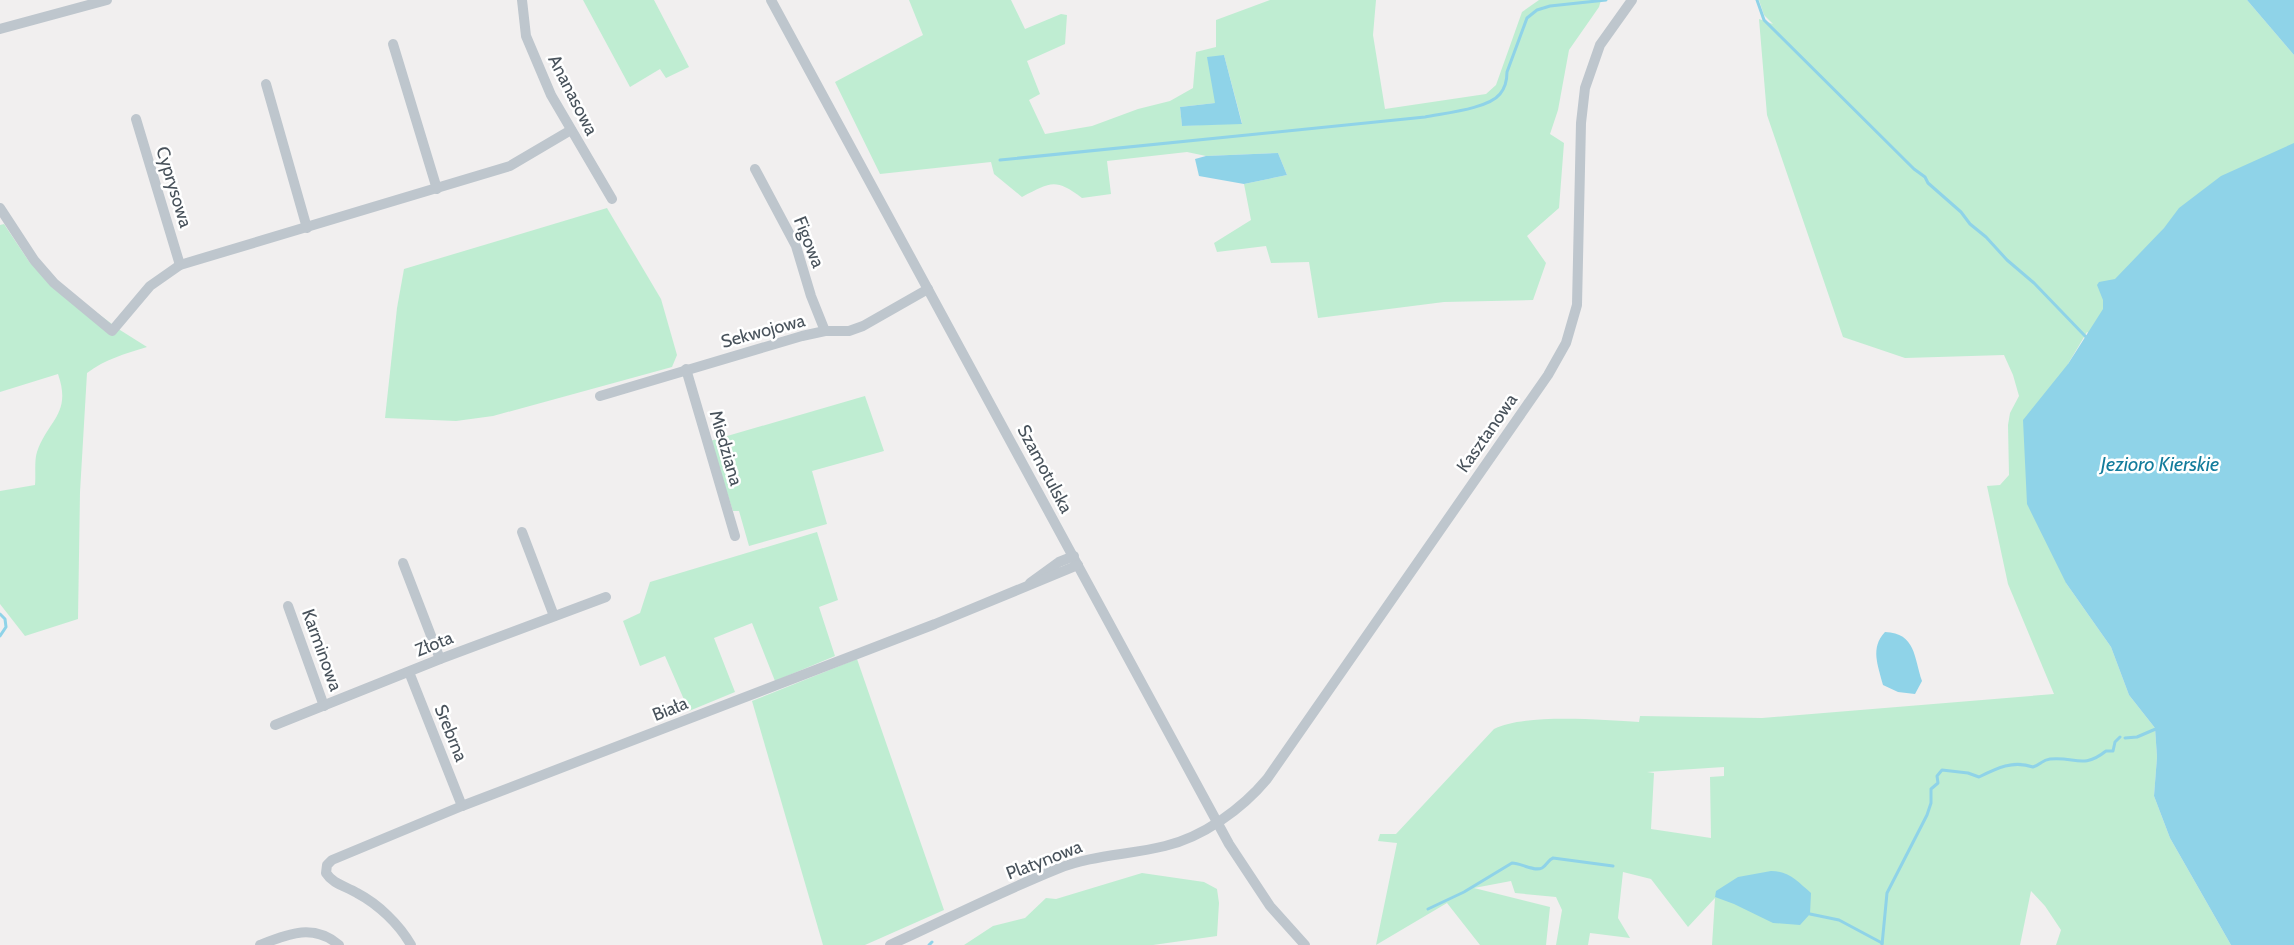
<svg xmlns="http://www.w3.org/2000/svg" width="2294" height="945" viewBox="0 0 2294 945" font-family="Cabin,sans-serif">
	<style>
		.green { fill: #bfedd2; fill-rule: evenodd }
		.water { fill: #8fd3e8 }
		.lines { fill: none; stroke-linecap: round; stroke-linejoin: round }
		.stream { stroke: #8fd3e8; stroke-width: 3 }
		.minor { stroke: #bec6cd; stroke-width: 10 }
		.labels { text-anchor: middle; stroke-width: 5; stroke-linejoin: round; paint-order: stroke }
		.street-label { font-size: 18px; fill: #48525b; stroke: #fff }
		.water-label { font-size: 20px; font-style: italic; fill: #137c9c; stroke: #fff }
	</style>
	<rect width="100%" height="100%" fill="#f1efef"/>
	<!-- green -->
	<g class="green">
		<path d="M583,0H654L689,67L666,78L660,69L630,87Z"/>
		<path d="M909,0H1011L1025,29L1061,14L1067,15L1065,44L1027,61L1040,94L1029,100L1045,134L1092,126L1138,109L1170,101L1193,88L1196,52L1216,47V20L1270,0H1376L1373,35L1385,109L1486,94L1496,85L1522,12L1539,0H1601L1599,7L1569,50L1558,110L1550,134L1564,143L1559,208L1527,236L1546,263L1533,300L1444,302L1318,318L1309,262L1271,263L1266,246L1217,252L1214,243L1251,220L1244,184L1287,175L1278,153L1206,156L1187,152L1107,161L1111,194L1082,198C1055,178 1051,182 1022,197L994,174L991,162L880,174L835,82L923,35ZM1224,55L1242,123L1182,126L1180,107L1215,103Z"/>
		<path d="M1759,0H2247L2294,55V144L2182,209L2157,236L2090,334L2087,332L2068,364L2066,583L2111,647L2129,695L2155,728L2157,757L2154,796L2170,838L2231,945H2056L2061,930L2045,906L2031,891L2020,945H1712L1715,898L1688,927L1651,879L1623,872L1618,918L1630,938L1590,933L1588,945H1556L1562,910L1556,897L1515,893L1511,881L1474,888L1550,907L1546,945H1480L1447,903L1376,945L1397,843L1378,841L1380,834H1396L1494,729C1525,713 1602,720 1639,722L1640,716L1762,718L2054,694L2008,584L1987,486L2000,485L2009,475L2008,425L2010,413L2019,396L2013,375L2004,355L1905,358L1843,337L1767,115L1759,19L1773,24L1764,15ZM1724,767V776L1710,777L1711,838L1651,829L1654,773L1647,772Z"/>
		<path d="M607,208L661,299L677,355L672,367L493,416L456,421L385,418L397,308L404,269Z"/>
		<path d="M4,224L30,263L120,330L147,347C125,354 105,359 87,373L80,492L78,619L25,636L0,604V491L35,485C36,475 34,461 37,452C48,420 72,414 58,374L0,392V225Z"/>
		<path d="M865,396L884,451L812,471L827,524L749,546L739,511H733L710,441Z"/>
		<path d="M817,532L838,600L819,607L835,656L775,681L752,623L714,638L735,692L689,711L665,656L640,666L623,621L640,613L650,582Z"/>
		<path d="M857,659L944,910L865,945H823L752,701Z"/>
		<path d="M1142,873L1204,882L1217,889L1219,903L1217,936L1153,945H964L993,926L1025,918L1046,898L1056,899Z"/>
	</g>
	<!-- water -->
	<g class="water">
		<path d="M2247,0H2294V55Z"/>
		<path d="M1224,55L1242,124L1182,126L1180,107L1215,103L1207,57Z"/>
		<path d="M2294,143V945H2231L2170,838L2154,796L2157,757L2155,728L2129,695L2111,647L2066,583L2027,504L2023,420L2068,364L2103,309V300L2097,285L2099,282L2115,279L2164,228L2179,208L2221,176Z"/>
		<path d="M1278,153L1287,175L1244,184L1199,176L1195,159L1206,156Z"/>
		<path d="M1885,632C1916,633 1914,658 1922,681L1915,694L1898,692L1883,685C1878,665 1870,648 1885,632Z"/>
		<path d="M1771,871C1789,871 1798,882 1811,893L1810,914L1800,925L1773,923L1734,904L1715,897L1716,891L1738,877Z"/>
	</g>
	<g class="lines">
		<!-- stream -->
		<g class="stream">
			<path d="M1757,0L1764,20L1914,169L1925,177L1928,183L1961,212L1970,224L1986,237L2007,260L2034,283L2086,337"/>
			<path d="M1000,160L1425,117C1444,113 1488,109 1500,94C1505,88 1507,79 1507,72L1527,18L1537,10L1550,6L1606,0"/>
			<path d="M0,614L5,619L6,627L0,636"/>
			<path d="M2125,738L2137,737L2158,728"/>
			<path d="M1428,909L1464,892L1512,863C1521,863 1534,872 1542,868C1547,865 1548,860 1553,858L1613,866"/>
			<path d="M1810,914L1839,920L1882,943"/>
			<path d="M929,945L932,942"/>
			<path d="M1882,945L1887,893L1927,815L1931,803V789L1938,783L1937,776L1942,770L1968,773L1979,777C1997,768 2013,760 2033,767C2040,765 2042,760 2050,759C2075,756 2082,770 2106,751H2113L2115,742L2120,737"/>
		</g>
		<!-- minor -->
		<g class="minor">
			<path d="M522,0L526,36L551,95L612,199"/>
			<path d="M771,0L1229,844L1270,906L1305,945"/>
			<path d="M0,29L107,0"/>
			<path d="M393,44L437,189"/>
			<path d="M266,84L307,228"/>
			<path d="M136,119L180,265"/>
			<path d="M755,169L796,246L811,296L825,331"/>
			<path d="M0,208L34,260L54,283L112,331L150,286L180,265L510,166L571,130"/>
			<path d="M686,369L735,536"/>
			<path d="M600,396L802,336L825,331H849L863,326L928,289"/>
			<path d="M522,532L554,616"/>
			<path d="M403,563L440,659"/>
			<path d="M1030,583L1059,562L1074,556"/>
			<path d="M288,606L324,706"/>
			<path d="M409,672L462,806"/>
			<path d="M275,725L440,659L606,597"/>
			<path d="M260,945C288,934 313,923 339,945"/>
			<path d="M411,945C399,924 378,904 357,893C345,886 333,884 326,873L327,865L332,860L462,806L935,624L1078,565"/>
			<path d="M890,945C945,920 1000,892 1057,869C1092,855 1129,855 1165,846C1203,837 1242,809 1267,779L1548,375L1566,343L1577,305L1581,123L1585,88L1600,45L1632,0"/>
		</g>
	</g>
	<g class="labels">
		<!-- street labels -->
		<g class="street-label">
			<text transform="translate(573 95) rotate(63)" y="6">Ananasowa</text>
			<text transform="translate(174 187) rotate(73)" y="6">Cyprysowa</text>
			<text transform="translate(809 242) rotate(68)" y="6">Figowa</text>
			<text transform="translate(763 331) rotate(-15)" y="6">Sekwojowa</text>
			<text transform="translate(1487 433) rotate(-55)" y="6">Kasztanowa</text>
			<text transform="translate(726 448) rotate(74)" y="6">Miedziana</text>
			<text transform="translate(1045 469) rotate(62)" y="6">Szamotulska</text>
			<text transform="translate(434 644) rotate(-22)" y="6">Złota</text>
			<text transform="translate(322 650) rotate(70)" y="6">Karminowa</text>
			<text transform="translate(670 709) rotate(-22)" y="6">Biała</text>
			<text transform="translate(451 733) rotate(68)" y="6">Srebrna</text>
			<text transform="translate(1044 860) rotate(-21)" y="6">Platynowa</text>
		</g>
		<!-- water labels -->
		<g class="water-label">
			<text x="2160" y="471">Jezioro Kierskie</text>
		</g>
	</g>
</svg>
